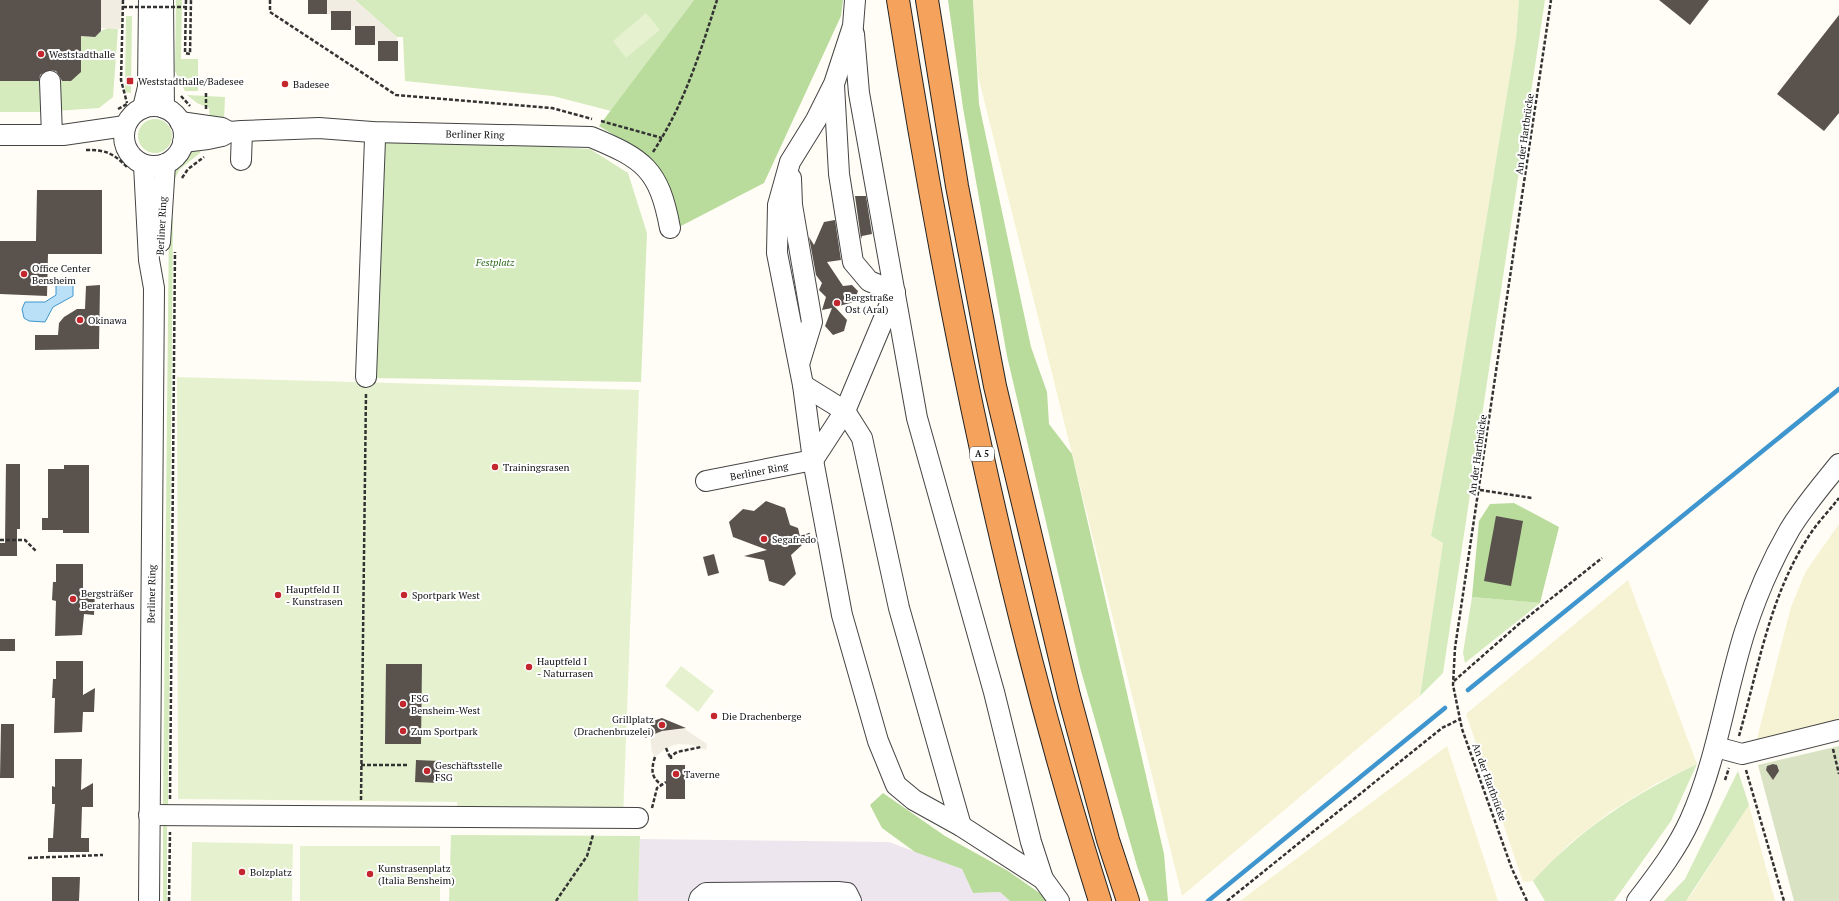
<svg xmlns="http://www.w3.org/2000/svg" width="1839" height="901" viewBox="0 0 1839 901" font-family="'PT Serif',serif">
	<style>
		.industrial { fill: #eee6ef }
		.farmland { fill: #f6f3d4 }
		.green { fill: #d5ebbd }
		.forest { fill: #b9dc9c }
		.cemetery { fill: #d9e3c4 }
		.pitch { fill: #e6f2cf }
		.plaza { fill: #f1ede2 }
		.water { fill: #b9e0f7; stroke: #3f96cf }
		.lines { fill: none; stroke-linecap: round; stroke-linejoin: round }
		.stream { stroke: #3f96cf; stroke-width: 4.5 }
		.building { fill: #5a524d }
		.minor-casing { stroke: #444; stroke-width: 22 }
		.highway-casing { stroke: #222; stroke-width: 24 }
		.path { stroke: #333; stroke-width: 2.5; stroke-dasharray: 4 2; stroke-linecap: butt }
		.minor { stroke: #fff; stroke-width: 20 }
		.highway { stroke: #f5a25d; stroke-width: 22 }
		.path-bridge { stroke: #333; stroke-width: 2.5; stroke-dasharray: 4 2; stroke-linecap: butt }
		.poi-dot { fill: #c4262e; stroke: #fff; stroke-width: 1.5 }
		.labels { text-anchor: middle; stroke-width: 4; stroke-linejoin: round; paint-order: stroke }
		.shield { fill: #fff; stroke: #585858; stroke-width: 1 }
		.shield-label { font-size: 9px; font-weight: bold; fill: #111 }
		.poi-label { font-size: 10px; fill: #111; stroke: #fff; text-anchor: start }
		.street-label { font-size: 10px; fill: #111; stroke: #fff }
		.park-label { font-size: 10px; font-style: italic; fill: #2f6b1f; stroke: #fff }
	</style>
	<rect width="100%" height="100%" fill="#fffdf5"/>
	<!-- industrial -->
	<path class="industrial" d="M640,839L889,842L962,869L973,893L1000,892L1010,901H638Z"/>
	<!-- farmland -->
	<g class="farmland">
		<path d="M973,0H1519L1516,39L1455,409L1431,536L1443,543L1420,696L1182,896L978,76Z"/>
		<path d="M1839,524V724L1755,746L1791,607L1806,571Z"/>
		<path d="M1628,580L1697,764L1657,783L1610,812L1569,844L1533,881L1523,882L1466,714Z"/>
		<path d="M1447,746L1498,901H1240Z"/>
		<path d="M1749,805L1775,901H1686L1693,892Z"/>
	</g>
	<!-- green -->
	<g class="green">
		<path d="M176,0H182L181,59H198V91H185L175,71Z"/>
		<path d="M355,0H694L611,111L553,96L405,81L403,37H397Z"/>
		<path d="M1519,0H1545L1443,673L1420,696L1443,543L1431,536L1455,409L1516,39Z"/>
		<path d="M126,16H132L131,93L125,92Z"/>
		<path d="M108,28L118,29L113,97L99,108L41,112H0V81H71L81,72V36L94,37L101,31Z"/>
		<path d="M187,95L225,97L224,121H210L209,108L197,103Z"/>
		<circle cx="155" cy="136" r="17"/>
		<path d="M378,136L590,149L628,173L647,233L641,382L370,378Z"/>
		<path d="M194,149L201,150L200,153L180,169L174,180L171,171Z"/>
		<path d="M169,218H173L168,807H163Z"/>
		<path d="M1472,597L1540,603L1465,663L1463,653Z"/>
		<path d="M1697,764L1671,821L1614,901H1545L1533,881C1580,829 1634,794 1697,764Z"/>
		<path d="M1738,771L1749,805L1686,901H1664L1685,879Z"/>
		<rect x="163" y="825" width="4" height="76"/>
		<path d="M451,835L640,836L638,901H449Z"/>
	</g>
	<!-- forest -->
	<g class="forest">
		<path d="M694,0H843L841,16L764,183L679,227L670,190L647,155L599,126Z"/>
		<path d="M948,0H973L979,104L1031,347L1047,392L1049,424L1072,454L1164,854L1168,901H1149L1137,866L1081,671L1007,356L963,108Z"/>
		<path d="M1514,503L1559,527L1540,603L1472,597L1479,521L1490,504Z"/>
		<path d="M883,793L945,836L1008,871L1051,901H1010L1000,892L973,893L962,869L915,852L882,828L870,805Z"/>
	</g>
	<!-- cemetery -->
	<path class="cemetery" d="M1839,746V901H1794L1758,765Z"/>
	<!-- pitch -->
	<g class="pitch">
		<path d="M646,13L660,30L626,58L613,41Z"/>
		<path d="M177,377L639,390L623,819L458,814L457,802L178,799Z"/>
		<path d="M681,666L714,691L698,712L665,686Z"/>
		<path d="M192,842L293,844L292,901H191Z"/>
		<rect x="300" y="846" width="140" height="55"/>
	</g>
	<!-- plaza -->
	<g class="plaza">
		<path d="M101,0H123L122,29L101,28Z"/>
		<path d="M327,0H355L397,37V41H375V26H351V11H331V14H327Z"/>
		<path d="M685,729L707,744L706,750L692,745L678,744L666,748L655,757L652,752L650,736L662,731Z"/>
	</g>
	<!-- water -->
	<path class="water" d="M60,278L71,280L73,283V296L53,307L45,322L29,321L24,318L22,309L25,302H45L56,295V281Z"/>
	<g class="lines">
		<!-- stream -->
		<g class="stream">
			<path d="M1468,690L1839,389"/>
			<path d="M1208,901L1445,708"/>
		</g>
	</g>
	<!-- building -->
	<g class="building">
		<path d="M0,0H101V31L95,37L81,36V72L71,81H62L59,75L56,71L50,70L44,72L40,75L39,81H0Z"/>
		<rect x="308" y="0" width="19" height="14"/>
		<path d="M1659,0H1709L1690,25Z"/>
		<rect x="331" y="11" width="20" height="19"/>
		<path d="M1839,15V113L1824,131L1777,94Z"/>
		<rect x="355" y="26" width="20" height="19"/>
		<rect x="378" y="41" width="20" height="20"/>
		<path d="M37,190H102V254H48L47,296L0,294V241H36Z"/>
		<path d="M855,196H866L872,234L862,236L861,239Z"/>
		<path d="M835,220L841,260L827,262L843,286L852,285L858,291L854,302L835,307L847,320L844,331L833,335L825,326L832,308L822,310L826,297L819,290L822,283L816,275L809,237L814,245L824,222Z"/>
		<path d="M100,285L99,349L35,350V335H58L59,323L64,317L77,309H85L86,286Z"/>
		<path d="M6,464H20V529H17V556H0V543H5Z"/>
		<path d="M64,465H89V533H63V530H42V518H48V469H64Z"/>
		<path d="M766,501L785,508L790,525L798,528L802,545L791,555L796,574L784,586L769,581L764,560L744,556L767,550L733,537L729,522L743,509L754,511Z"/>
		<path d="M1496,516L1523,521L1511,586L1484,581Z"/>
		<path d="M714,554L719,573L708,576L703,557Z"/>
		<path d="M56,564H83V598L95,591L94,615L84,614L82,635L55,636L56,601L52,600L53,582H56Z"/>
		<rect x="0" y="639" width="15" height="12"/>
		<path d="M56,661H83V695L95,688L94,712H83L82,732L54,733L55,698H52L53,679H56Z"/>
		<path d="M386,664H422L421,744H385Z"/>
		<path d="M662,718L686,728L662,731L645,738L653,721Z"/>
		<path d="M1,724H14V778H0Z"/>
		<path d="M55,759H82L81,790L93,783V807H82L81,838H89V852H48V838H53L55,804H52V786L55,787Z"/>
		<path d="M416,760L440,761L439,783L415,782Z"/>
		<path d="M1773,764L1777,765L1779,771L1773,780L1766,770L1767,766Z"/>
		<rect x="666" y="765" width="19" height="34"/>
		<path d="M52,877H80L79,901H52Z"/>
	</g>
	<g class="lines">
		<!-- minor casing -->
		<g class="minor-casing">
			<g id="minor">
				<path d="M163,0L164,108"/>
				<path d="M855,0L853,26L834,84L816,120L790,162L778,205L777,253L803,385L813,460L842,615L878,741L896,785L914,800L961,826L1043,879L1059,901"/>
				<path d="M854,34L859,93L917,418L994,692L1031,842L1043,879"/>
				<path d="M50,81L52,135"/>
				<circle cx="154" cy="136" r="30"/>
				<path d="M143,108L148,87L149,0"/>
				<path d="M180,122L222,128L229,132"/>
				<path d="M0,135H63L125,126"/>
				<path d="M183,142L208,139L222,136L229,132L242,131L319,128L372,132L591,137C644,159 659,169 670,228"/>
				<path d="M241,160L242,131"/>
				<path d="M144,165L149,260L154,288L149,901"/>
				<path d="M791,178L792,205L812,322L800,361"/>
				<path d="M160,242L165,164"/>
				<path d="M366,377L375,139L372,132"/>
				<path d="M803,385L845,411L862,438L899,608L961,826"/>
				<path d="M706,481L813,460L845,411L895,292L869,281L853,262L839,174L834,85"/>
				<path d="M1716,747L1742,754L1839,730"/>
				<path d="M149,815L638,818"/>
				<path d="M699,901L700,898L706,893L838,892L847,893L851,901"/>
				<path d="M1637,901C1656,876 1677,849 1690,820C1717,760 1725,694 1745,631C1756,597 1772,560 1790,529C1804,506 1822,485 1839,464"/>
			</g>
		</g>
		<!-- highway casing -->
		<g class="highway-casing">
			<g id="highway">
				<path d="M898,0C946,304 1007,607 1100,901"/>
				<path d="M927,0L957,186L995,386L1069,696L1108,840L1128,901"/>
			</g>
		</g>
		<!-- path -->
		<g class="path">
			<path d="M123,0L121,80L127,103"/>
			<path d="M186,0L185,53L190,54L191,0"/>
			<path d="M270,0V12L396,95L552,108L592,119"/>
			<path d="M123,7H129"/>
			<path d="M206,93V109"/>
			<path d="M181,96L190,106"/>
			<path d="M118,109L127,104"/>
			<path d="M601,121L662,138"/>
			<path d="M86,150C107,150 113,153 128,168"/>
			<path d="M653,152C684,105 700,53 717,0"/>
			<path d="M182,178L188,169L204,157"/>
			<path d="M1480,490L1532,498"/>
			<path d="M801,537L810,534"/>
			<path d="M0,540H25L36,551"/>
			<path d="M1454,681L1519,624L1602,558"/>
			<path d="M1739,736C1758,670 1769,598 1807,539C1816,524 1829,511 1839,498"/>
			<path d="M666,748L670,757"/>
			<path d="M1833,749L1839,774"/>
			<path d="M655,757C651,769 651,778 661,784"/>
			<path d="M671,759V756L677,752L701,747"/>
			<path d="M361,765H408"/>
			<path d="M1746,770L1784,901"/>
			<path d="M1725,780L1729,768"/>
			<path d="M170,799L175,252"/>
			<path d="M361,800L366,393"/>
			<path d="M652,808L657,788L666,782"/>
			<path d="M28,858L103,855"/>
			<path d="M169,901L170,832"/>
			<path d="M556,901L587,856L593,835"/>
			<path d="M1227,901L1442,728L1460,719"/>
			<path d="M1527,901L1512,869L1462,729L1453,685L1455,648L1551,0"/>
		</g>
		<!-- minor -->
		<use href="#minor" class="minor"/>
		<!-- highway -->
		<use href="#highway" class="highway"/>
		<!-- path-bridge -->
		<path class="path-bridge" d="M129,7H186"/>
	</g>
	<!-- markers -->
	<g class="poi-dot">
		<circle cx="41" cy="54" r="4"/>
		<rect x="126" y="77" width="8" height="8" rx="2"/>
		<circle cx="285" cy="84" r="4"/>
		<circle cx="24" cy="274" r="4"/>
		<circle cx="837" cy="303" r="4"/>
		<circle cx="80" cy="320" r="4"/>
		<circle cx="495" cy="467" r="4"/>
		<circle cx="764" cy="539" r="4"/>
		<circle cx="278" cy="595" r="4"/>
		<circle cx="404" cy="595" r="4"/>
		<circle cx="73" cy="599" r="4"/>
		<circle cx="529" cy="667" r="4"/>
		<circle cx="403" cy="704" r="4"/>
		<circle cx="714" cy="716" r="4"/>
		<circle cx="662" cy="725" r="4"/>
		<circle cx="403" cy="731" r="4"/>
		<circle cx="427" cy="771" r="4"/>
		<circle cx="676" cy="774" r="4"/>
		<circle cx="242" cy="872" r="4"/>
		<circle cx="370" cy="874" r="4"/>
	</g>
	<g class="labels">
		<!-- shield labels -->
		<rect class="shield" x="970" y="447" width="24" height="14" rx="3"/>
		<g class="shield-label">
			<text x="982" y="457">A 5</text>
		</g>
		<!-- poi labels -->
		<g class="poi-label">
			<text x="49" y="58">Weststadthalle</text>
			<text x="138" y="85">Weststadthalle/Badesee</text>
			<text x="293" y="88">Badesee</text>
			<text x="32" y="272">Office Center<tspan x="32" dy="12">Bensheim</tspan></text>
			<text x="845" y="301">Bergstraße<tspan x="845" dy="12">Ost (Aral)</tspan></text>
			<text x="88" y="324">Okinawa</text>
			<text x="503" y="471">Trainingsrasen</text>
			<text x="772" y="543">Segafredo</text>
			<text x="286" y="593">Hauptfeld II<tspan x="286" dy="12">- Kunstrasen</tspan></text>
			<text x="81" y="597">Bergsträßer<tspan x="81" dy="12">Beraterhaus</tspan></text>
			<text x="412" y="599">Sportpark West</text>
			<text x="537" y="665">Hauptfeld I<tspan x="537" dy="12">- Naturrasen</tspan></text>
			<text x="411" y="702">FSG<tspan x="411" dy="12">Bensheim-West</tspan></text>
			<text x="722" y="720">Die Drachenberge</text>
			<text x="654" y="723" text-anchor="end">Grillplatz<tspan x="654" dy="12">(Drachenbruzelei)</tspan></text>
			<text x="411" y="735">Zum Sportpark</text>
			<text x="435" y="769">Geschäftsstelle<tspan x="435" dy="12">FSG</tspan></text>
			<text x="684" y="778">Taverne</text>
			<text x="378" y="872">Kunstrasenplatz<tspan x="378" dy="12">(Italia Bensheim)</tspan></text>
			<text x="250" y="876">Bolzplatz</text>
		</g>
		<!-- street labels -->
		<g class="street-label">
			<text transform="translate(475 134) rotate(1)" y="4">Berliner Ring</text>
			<text transform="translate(1524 134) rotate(-82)" y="4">An der Hartbrücke</text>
			<text transform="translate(161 226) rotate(-87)" y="4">Berliner Ring</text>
			<text transform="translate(1477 455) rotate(-82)" y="4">An der Hartbrücke</text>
			<text transform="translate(759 471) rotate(-11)" y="4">Berliner Ring</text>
			<text transform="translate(151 594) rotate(-89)" y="4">Berliner Ring</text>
			<text transform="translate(1490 782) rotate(70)" y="4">An der Hartbrücke</text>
		</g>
		<!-- park labels -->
		<g class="park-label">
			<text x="495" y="266">Festplatz</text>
		</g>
	</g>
</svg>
